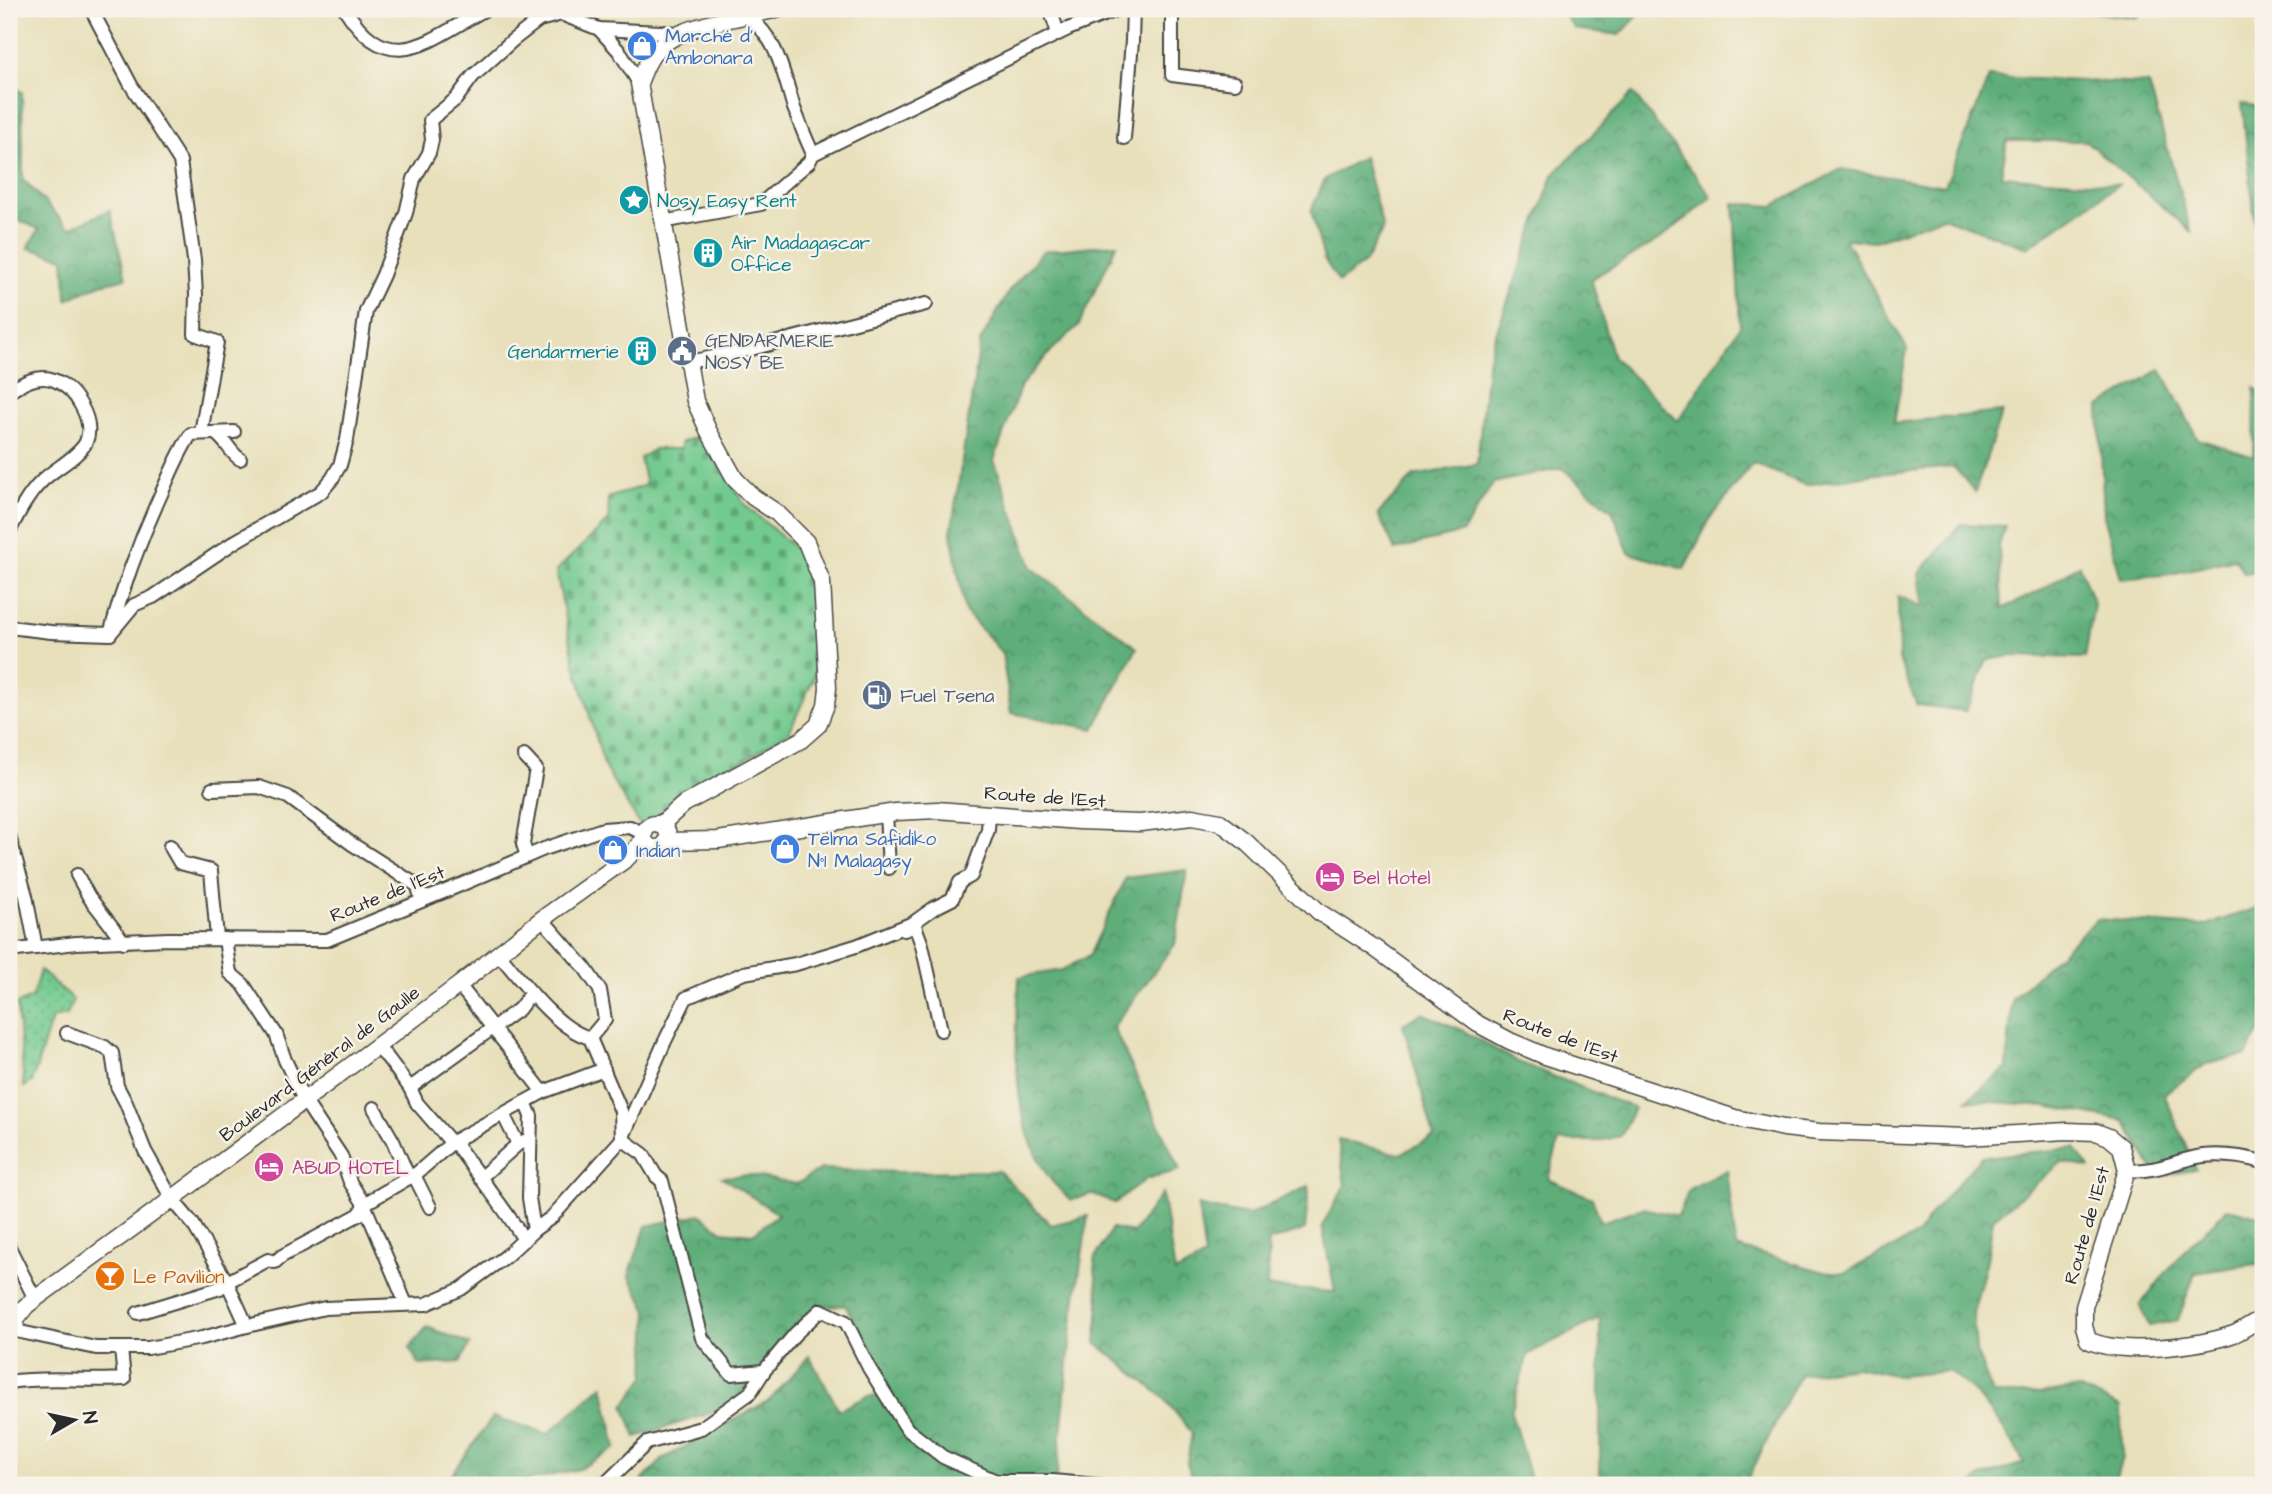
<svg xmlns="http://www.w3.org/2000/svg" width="2272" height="1494" viewBox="0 0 2272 1494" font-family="'Architects Daughter',sans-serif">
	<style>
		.forest { fill: url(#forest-crowns); stroke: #446c52; stroke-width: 2 }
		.cemetery { fill: url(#cemetery-stones); stroke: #4f7a5e; stroke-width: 2 }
		.park { fill: url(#park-dots); stroke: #4f7a5e; stroke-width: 2 }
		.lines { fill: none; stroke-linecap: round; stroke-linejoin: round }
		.minor-casing { stroke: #474641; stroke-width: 16 }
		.secondary-casing { stroke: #474641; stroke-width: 19 }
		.minor { stroke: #fff; stroke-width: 12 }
		.secondary { stroke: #fff; stroke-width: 16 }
		.labels { text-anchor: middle; stroke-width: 5; stroke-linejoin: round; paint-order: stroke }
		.shop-label { font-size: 19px; fill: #366cbe; stroke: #f7f3e8; text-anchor: start }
		.culture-label { font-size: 19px; fill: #0d838f; stroke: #f7f3e8; text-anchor: start }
		.service-label { font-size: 19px; fill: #4e5e75; stroke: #f7f3e8; text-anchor: start }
		.street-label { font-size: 19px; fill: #2b2b2b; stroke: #f7f3e8 }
		.hotel-label { font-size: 19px; fill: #b23c85; stroke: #f7f3e8; text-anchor: start }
		.food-label { font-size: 19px; fill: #c56008; stroke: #f7f3e8; text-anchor: start }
	</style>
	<defs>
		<pattern id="forest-crowns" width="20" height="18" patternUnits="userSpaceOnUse" patternTransform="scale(1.75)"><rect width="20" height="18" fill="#5eae7a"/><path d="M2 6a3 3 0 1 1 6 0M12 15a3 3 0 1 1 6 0" fill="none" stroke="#4e8e64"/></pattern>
		<pattern id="cemetery-stones" width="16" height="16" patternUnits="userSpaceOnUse" patternTransform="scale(1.75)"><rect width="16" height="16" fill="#73ca90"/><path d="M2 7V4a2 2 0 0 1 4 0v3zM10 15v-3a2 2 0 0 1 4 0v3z" fill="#5fa476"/></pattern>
		<pattern id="park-dots" width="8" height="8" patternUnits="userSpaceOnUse" patternTransform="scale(1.75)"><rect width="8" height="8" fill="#73ca90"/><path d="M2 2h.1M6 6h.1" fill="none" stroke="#5fa476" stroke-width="1.8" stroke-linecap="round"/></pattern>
	</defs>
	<rect width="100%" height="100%" fill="#f7f3e8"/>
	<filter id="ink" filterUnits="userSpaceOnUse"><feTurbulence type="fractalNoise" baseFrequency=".0143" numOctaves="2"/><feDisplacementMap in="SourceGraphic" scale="14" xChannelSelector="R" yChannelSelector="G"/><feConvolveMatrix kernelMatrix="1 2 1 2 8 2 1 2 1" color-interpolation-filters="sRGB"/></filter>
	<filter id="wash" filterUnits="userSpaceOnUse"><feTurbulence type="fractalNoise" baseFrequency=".00686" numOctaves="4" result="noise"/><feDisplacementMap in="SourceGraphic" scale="28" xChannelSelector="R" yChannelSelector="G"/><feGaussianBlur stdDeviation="1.57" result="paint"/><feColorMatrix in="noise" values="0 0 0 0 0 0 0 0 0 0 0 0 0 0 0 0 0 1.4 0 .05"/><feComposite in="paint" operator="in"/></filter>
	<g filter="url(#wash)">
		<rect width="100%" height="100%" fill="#e8e0bb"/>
		<!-- forest -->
		<g class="forest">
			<path d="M1559,9H1644L1620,35L1575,29Z"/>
			<path d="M2073,9H2145L2137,18Z"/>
			<path d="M1989,77L2149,84L2191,231L2086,141H2007L2001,176L2119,184L2027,248L1943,217L1875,241L1845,239L1907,349L1894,423L2002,412L1975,492L1954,467L1876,474L1805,485L1753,463L1710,519L1684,569L1629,553L1612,510L1562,468L1493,483L1463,532L1395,550L1378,514L1414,476L1477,464L1487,366L1493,342L1553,175L1633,93L1712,197L1659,240L1591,279L1613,357L1678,421L1740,326L1734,203L1773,206L1841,169L1945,186Z"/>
			<path d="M9,83L22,92L23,179L69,228L110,210L126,278L101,284L67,300L64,258L28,248L39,229L9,216Z"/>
			<path d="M2242,103L2263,108V232H2256Z"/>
			<path d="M1364,157L1383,229L1365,262L1339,282L1324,259L1311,211L1325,179Z"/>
			<path d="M1117,244L1079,325L1052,350L1021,385L994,460L1032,568L1137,648L1094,729L1011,713L1002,653L965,611L951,533L980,342L1010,290L1043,251Z"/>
			<path d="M2161,369L2198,439L2254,457L2255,388L2263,394V572L2244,573L2235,559L2171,574L2121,579L2104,516L2099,407Z"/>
			<path d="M1961,524L2005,526L1999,546L2002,609L2038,592L2079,565L2094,604L2085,658L2012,656L1987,660L1966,711L1917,705L1899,660L1898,596L1924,607L1919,574Z"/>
			<path d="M1187,870L1175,944L1113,1027L1180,1170L1146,1179L1115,1203L1092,1194L1070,1200C1063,1192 1054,1185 1048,1176C1009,1117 1016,1044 1019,977L1062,970L1089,956L1126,878Z"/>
			<path d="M2263,906V1026L2246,1055L2206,1064L2164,1094L2196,1169L2157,1177L2125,1121L2046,1106L1967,1100L2007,1068L2012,999L2097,919L2203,926Z"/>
			<path d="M1422,1013L1462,1030L1518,1062L1634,1108L1621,1136L1599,1141H1559L1548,1179L1592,1198L1601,1222L1643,1208L1678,1216L1689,1189L1727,1170L1736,1247L1821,1271L1844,1273L1916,1236L1934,1210L1981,1157L2075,1148L2089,1168L2062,1162L1993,1219L1987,1260L1973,1313L1976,1351L1993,1394H2041L2078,1388L2121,1407L2122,1457L2114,1485H1972L1981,1477L2024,1463C2005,1428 1981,1394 1949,1371L1899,1376L1857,1367L1800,1374L1745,1485H1600V1318L1528,1354L1511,1412L1532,1485H1194L1187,1463L1192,1433L1163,1397L1096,1343L1099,1302L1094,1260L1112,1228L1133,1233L1162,1193L1175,1273L1205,1257L1198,1206L1248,1215L1309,1186L1305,1230L1269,1241L1267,1287L1335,1292L1322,1226L1345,1185L1338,1140L1400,1154L1434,1137L1403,1024Z"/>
			<path d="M820,1169L900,1172L999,1171L1051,1225L1088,1216L1072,1324L1056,1485H638L664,1458L770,1400L809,1356L839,1410L868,1396L893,1397L846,1306L817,1305L793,1328L730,1407L636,1437L624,1406L645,1376L648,1311L629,1275L646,1226L700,1214L722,1231L753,1234L778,1214L722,1177L748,1175L797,1184Z"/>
			<path d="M2227,1209L2263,1217V1269L2256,1264L2195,1273L2178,1320L2149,1326L2140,1305L2180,1255Z"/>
			<path d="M427,1327L470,1344L460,1362L420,1365L409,1348Z"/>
			<path d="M603,1385L616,1448L579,1469L511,1485H444L493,1417L548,1434Z"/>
		</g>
		<!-- cemetery -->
		<path class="cemetery" d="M708,433L719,464L745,505L810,561L816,673L789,732L640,825L605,768L601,754L575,665L556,571L609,520L608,498L646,485L640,458L655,449H680L682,442Z"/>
		<!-- park -->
		<path class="park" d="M40,970L73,1000L67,1015L52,1018L32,1082L24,1087L17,1004L32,998Z"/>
	</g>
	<g filter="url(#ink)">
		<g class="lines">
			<!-- minor casing -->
			<g class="minor-casing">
				<g id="minor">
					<path d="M91,9L131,85L180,161L194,260L196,295L195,334L217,342L201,433"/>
					<path d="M345,9C390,81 430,39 486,9"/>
					<path d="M1050,9L1058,33"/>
					<path d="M1172,9V75L1235,83"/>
					<path d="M556,12L599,29L682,33"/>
					<path d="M747,17C777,35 784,76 794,108C800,124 806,139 813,154"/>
					<path d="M599,29L619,51L639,83"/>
					<path d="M1124,138L1132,41L1133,9"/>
					<path d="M662,222L761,204L809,162L813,154L1068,29L1118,9"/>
					<path d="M688,362L735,353L926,304"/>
					<path d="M9,392C22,383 38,374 54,380C75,388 95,420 86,442C79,457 52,470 41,482C27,496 18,514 9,532"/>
					<path d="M215,433C227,441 230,453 240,459"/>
					<path d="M9,627L51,632L110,634C124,582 140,540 162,492C171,472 179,452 191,434L234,432"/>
					<path d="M110,634L134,605L153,597L236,541L321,492L332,479L340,465L347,440L366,311L383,275L406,213L414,179L429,153L432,140L430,120L456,99L473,76L513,40L539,20L562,14"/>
					<path d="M524,756L536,769L523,844L527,856"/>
					<path d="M212,789L259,787L288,797L352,844L418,886L421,899L427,897"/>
					<path d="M886,813L889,868"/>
					<path d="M9,836L26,896L36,948"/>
					<path d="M170,846L180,863L211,871L217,938"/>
					<path d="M77,875L89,897L124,942"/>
					<path d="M542,919L585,968L600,990L605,1020L590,1038"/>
					<path d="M904,930L915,926L922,945L941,1030"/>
					<path d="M225,939L230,973L243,984L276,1034L285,1060L304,1100L341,1156L350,1182L364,1204L406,1304"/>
					<path d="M9,951L76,943L168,939L327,940L458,886L544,849L603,829L630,827L644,834"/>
					<path d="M499,954C521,980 556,1029 590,1038L621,1111L622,1139L643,1154L656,1176L662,1181L702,1338L731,1374L764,1371"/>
					<path d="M459,985L543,1092L604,1069"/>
					<path d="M67,1033L105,1047L112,1053L117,1086L126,1103L145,1151L172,1199L193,1224L227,1282L247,1326"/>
					<path d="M375,1046L387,1057L410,1088L417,1103L450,1141H454C476,1174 504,1206 524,1240"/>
					<path d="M410,1088L519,1009L531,993"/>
					<path d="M525,1102L531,1116L529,1198L534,1230"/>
					<path d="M374,1108L393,1141L409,1178"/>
					<path d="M503,1114L518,1144"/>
					<path d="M2127,1170C2159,1173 2174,1160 2203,1156C2222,1154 2245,1157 2263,1162"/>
					<path d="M414,1175L430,1207"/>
					<path d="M480,1178L518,1144L529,1139"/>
					<path d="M9,1247L35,1299"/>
					<path d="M138,1313L220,1288L227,1282L268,1260L275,1262L282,1256L360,1214L364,1204L417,1173L454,1141L543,1092"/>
					<path d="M11,1330L96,1348H148L202,1338L247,1326L325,1308L426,1304L461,1289L505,1257L534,1230L552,1217L622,1139L665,1041L686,998L744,973L796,964L856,946L913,923L934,908L952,899L960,882L971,876L988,830L989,814"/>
					<path d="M9,1382C47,1376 86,1382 124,1379L121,1349"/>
					<path d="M604,1485L647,1443L701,1428L750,1393L764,1371L795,1334L821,1310L846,1322L869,1368L907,1429L943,1457L996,1481H1052L1098,1485"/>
				</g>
			</g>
			<!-- secondary casing -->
			<g class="secondary-casing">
				<g id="secondary">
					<circle cx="656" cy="836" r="12"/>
					<path d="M660,825L684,804L801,740L818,725L826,705L828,688L822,582L806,542L777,513L753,497L735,479L708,430L695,401L639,83C643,73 647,61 654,53C678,23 742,18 778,9"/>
					<path d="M667,841L718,840L896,812L937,810L1079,821L1140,823L1192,817L1220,822L1246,842L1319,912L1373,947L1478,1024L1510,1041L1545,1056L1735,1118L1784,1128L1819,1132L1966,1137L2067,1131L2096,1132L2109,1137L2121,1147L2127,1170L2084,1307V1326L2088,1340C2120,1356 2200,1346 2234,1334C2244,1330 2252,1322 2263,1319"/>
					<path d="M9,1311L15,1316C18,1323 15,1328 9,1331"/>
					<path d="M16,1319L26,1306L35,1299L172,1199L459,985L542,919L626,859L635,850L644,838"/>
				</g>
			</g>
			<!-- minor -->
			<use href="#minor" class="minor"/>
			<!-- secondary -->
			<use href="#secondary" class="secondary"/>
		</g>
	</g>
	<!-- icons -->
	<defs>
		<g id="shop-disc" transform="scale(1.575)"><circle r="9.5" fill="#3f7fe0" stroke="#f7f3e8"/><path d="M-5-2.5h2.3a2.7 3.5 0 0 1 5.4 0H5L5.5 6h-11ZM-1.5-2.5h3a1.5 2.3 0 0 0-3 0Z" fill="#fff"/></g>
		<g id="sight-disc" transform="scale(1.575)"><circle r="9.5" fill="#0f9aa8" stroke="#f7f3e8"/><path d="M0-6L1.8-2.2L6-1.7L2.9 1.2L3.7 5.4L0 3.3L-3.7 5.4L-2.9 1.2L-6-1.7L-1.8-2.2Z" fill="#fff"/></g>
		<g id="building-disc" transform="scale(1.575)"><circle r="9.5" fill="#0f9aa8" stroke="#f7f3e8"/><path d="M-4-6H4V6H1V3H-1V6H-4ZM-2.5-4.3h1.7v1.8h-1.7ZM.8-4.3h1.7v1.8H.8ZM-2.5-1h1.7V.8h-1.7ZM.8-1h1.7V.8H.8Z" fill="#fff"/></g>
		<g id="civic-disc" transform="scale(1.575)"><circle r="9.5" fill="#5c6f8a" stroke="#f7f3e8"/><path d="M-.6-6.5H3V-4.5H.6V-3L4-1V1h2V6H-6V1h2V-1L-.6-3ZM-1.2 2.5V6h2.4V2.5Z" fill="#fff"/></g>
		<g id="fuel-disc" transform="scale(1.575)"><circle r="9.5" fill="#5c6f8a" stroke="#f7f3e8"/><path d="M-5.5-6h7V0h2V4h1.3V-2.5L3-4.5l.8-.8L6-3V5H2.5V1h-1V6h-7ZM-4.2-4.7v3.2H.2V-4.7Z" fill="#fff"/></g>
		<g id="hotel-disc" transform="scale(1.575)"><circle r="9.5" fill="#d1479c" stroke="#f7f3e8"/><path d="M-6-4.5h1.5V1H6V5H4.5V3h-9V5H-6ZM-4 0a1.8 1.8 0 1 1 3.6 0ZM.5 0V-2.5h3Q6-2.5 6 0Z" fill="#fff"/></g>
		<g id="bar-disc" transform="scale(1.575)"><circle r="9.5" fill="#e8710a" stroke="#f7f3e8"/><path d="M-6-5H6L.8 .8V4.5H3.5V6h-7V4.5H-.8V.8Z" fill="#fff"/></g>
	</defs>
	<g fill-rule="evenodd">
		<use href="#shop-disc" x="642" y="46"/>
		<use href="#sight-disc" x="634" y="200"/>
		<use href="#building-disc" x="708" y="253"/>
		<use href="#building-disc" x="642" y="351"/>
		<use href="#civic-disc" x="682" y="351"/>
		<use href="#fuel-disc" x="877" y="695"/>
		<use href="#shop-disc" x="785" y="849"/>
		<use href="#shop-disc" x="613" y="850"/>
		<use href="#hotel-disc" x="1330" y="877"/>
		<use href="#hotel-disc" x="269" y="1167"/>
		<use href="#bar-disc" x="110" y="1276"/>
	</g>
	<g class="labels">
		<!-- shop labels -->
		<g class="shop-label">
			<text x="665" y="42">Marché d'<tspan x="665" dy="22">Ambonara</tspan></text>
			<text x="808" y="845">Telma Safidiko<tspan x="808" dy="22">N°1 Malagasy</tspan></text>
			<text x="636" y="857">Indian</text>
		</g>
		<!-- culture labels -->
		<g class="culture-label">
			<text x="657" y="207">Nosy Easy Rent</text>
			<text x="731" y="249">Air Madagascar<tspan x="731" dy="22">Office</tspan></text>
			<text x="619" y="358" text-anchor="end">Gendarmerie</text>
		</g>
		<!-- service labels -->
		<g class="service-label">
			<text x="705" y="347">GENDARMERIE<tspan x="705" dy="22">NOSY BE</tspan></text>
			<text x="900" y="702">Fuel Tsena</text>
		</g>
		<!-- street labels -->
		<g class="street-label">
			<text transform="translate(1045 796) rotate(4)" y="7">Route de l'Est</text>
			<text transform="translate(387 893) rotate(-22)" y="7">Route de l'Est</text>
			<text transform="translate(1561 1035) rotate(21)" y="7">Route de l'Est</text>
			<text transform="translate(319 1063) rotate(-37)" y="7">Boulevard Général de Gaulle</text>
			<text transform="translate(2086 1225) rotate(-74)" y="7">Route de l'Est</text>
		</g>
		<!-- hotel labels -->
		<g class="hotel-label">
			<text x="1353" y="884">Bel Hotel</text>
			<text x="292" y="1174">ABUD HOTEL</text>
		</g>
		<!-- food labels -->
		<g class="food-label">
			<text x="133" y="1283">Le Pavilion</text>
		</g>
	</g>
	<!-- margin -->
	<rect width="2272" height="1494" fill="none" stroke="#f7f3e8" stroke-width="35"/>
	<!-- north arrow -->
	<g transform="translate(74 1420) rotate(81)" stroke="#f7f3e8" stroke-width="5" paint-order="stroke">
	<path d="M0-5L12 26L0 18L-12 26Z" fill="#2b2b2b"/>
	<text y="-10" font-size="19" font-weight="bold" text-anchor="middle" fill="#2b2b2b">N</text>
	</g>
</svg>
